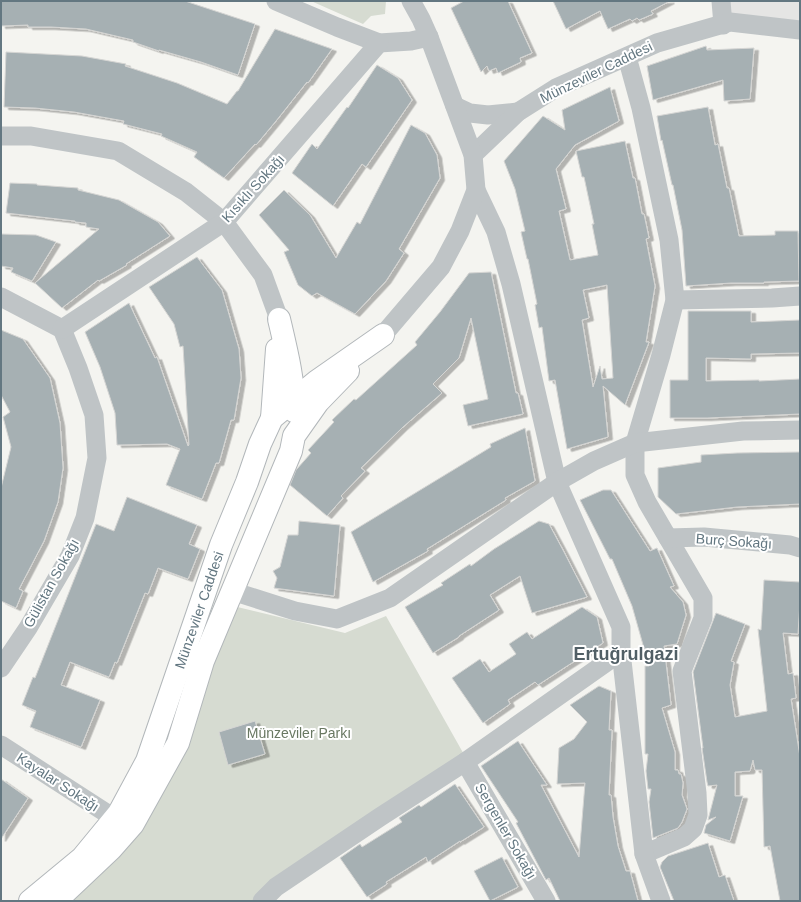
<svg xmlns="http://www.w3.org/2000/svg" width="801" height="902" viewBox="0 0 801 902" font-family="Helvetica,sans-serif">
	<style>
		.built { fill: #e5e5e4 }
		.green { fill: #d6dbd1 }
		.building { fill: #a6b0b3; stroke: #d5d5d3; fill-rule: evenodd; filter: url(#shadow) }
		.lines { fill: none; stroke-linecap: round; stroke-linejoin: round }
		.major-casing { stroke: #b2b7ba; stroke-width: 24 }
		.minor { stroke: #bfc4c6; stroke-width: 19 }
		.major { stroke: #fff; stroke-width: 22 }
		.labels { text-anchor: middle; stroke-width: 4; stroke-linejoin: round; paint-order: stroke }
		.street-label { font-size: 14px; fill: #637781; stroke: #fff }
		.park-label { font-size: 14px; fill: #697862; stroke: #fff }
		.district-label { font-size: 18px; font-weight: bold; fill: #515f66; stroke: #fff }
	</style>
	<defs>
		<filter id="shadow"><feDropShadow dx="4.5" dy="2.5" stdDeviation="0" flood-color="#0004"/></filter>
	</defs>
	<rect width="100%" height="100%" fill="#f4f4f0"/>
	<!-- built -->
	<path class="built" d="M729,1H800V30L730,22Z"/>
	<!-- green -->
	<g class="green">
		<path d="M311,1H386L385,14L371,16L363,24Z"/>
		<path d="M229,605L345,633L386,616L466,758L261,890L252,901H63L138,825Z"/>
	</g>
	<!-- building -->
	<g class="building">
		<path d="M1,1H185L255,24L238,75L201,62L159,50V51L133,42V40L86,29L51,27H28V25L1,26Z"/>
		<path d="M464,1H508L532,53L520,58L521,62L498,73L496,68L489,71L487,66L481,72L451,8Z"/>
		<path d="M553,1H670L651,11L653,14L639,20L637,18L632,21L630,19L608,29L600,11L566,29Z"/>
		<path d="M275,29L332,49L308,83L307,82L276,121L256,145L255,144L224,178L194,157L197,152L161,136L162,134L123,124L124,121L74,112L35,108L4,107L6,52L82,56L126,64L125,66L177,83L227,104L237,91H238Z"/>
		<path d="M706,46L707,50L754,48L750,99L724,101L723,80L653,100L647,66Z"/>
		<path d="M377,65L398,78L412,100L366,167L362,164L333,206L292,173L312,144L317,149L347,107L348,108Z"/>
		<path d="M610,87L619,121L575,145L556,169L566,209L559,211L570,260L598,255L592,224H594L584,177H582L576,151L625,141L633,178H635L642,214H644L649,238L646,239L655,286L646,342H649L625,405L603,386L608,437L567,449L555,380L549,381L542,327L539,328L535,305L537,304L528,259H527L521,232L525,231L515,189L504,161L543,116L565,130L562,110ZM607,285L613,378L602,379L600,366L593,387L582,320L589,318L583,290Z"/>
		<path d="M708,107L715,145L718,144L727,188H729L739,236L775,235V231H798L799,281L764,282V283H731L686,286L682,230L673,185H672L662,140L661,141L657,116Z"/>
		<path d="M411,125L425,133L437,155L440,178L399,249L404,253L386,281L355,314L317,293L312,296L298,285L284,252L289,250L259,215L284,190L310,215L336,258L357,222L360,224Z"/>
		<path d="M10,183L37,184V185L78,188V190L119,200L158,222L170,236L126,264L127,265L99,281L98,280L62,308L35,283L99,229L86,227V223L75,222V221L6,213Z"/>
		<path d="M1,234L36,235L56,242L32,281L11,272L13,268L1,266Z"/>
		<path d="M197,257L222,290L239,349L241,378L234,420H231L219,463H216L202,499L166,485L180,449L167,444L117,445L115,413L100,367L85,332L129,303L155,358L157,357L188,446L189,445L183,346L180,347L174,324L149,287Z"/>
		<path d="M491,272L516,393H518L523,414L468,426L463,405L488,399L471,318L459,358L433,384L442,393L403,427L361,468L365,471L341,496L343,498L327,516L290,485L296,470L311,453L308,450L334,422L332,420L354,399L356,400L417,345L415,342L440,312L469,273Z"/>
		<path d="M688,311H751V322L800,320V353L751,354V359L706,358V381L759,380V381L800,379V414L707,418H670V380H688Z"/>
		<path d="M1,330L23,339L50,378L60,423L63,468L58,502L44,541L19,589L23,591L16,608L1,601V488L11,447L3,417L10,412L1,395Z"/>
		<path d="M525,428L535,481L505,498L506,500L427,549L428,551L373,582L351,532L491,447L490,444Z"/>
		<path d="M800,452V504L737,507L676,514L658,497V468L701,462V455L737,453Z"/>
		<path d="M603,490H611L650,551L657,548L674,586L670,587L683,602L686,615L677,644L664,646L671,705L662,708L675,752V770H678L679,774H681L683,783L682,795L687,809L682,822L678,828L653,838L649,802L651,789H648L646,771L648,754H645V666H649L632,606L612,559H610L580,500Z"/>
		<path d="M127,497L197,525L189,544L200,549L188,579L158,568L148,594L145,593L117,663L115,662L109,677L70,662L61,685L100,700L81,747L30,727L36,711L22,705L33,677L35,678L96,524L114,531Z"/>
		<path d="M299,521L340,525L334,596L274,588L277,578L273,571L280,567L288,535H298Z"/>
		<path d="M539,521L549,524L564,552L587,597L532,613L520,576L490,595L499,610L459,636V637L433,653L405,607L443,585L441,583L470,564L471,566L494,549Z"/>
		<path d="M764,580L800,582V602L798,634L783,633L788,674L793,673L796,698L791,699L800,757V901H780L770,846L764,847L762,770H755L753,760L750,771L735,772V796H743L730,841L704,833L706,825L716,817L708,820L717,785L708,786L707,782L702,748H703L693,672L716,613L745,624L731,661L734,662L730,685L735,717L767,711L758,629L761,630Z"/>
		<path d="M582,607L597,617L603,643L564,668L538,685L535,682L508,700L510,704L483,723L452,678L480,659L489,672L516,654L509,644L527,632L532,639Z"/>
		<path d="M599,686L611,691L609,730H612L609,795H611L613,817L618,846L626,871H630L638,901H560L549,878L546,880L516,823L518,822L481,766L518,741L547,785H541L579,857L585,783L557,784L559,748L574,739L587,722L570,705Z"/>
		<path d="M255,721L265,754L228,765L219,732Z"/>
		<path d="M1,779L28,798L1,839Z"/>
		<path d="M455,784L484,827L460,842V841L428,862L426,857L386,882L387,884L367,897L340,858L360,844L362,847L402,822L399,818L419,805L421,807Z"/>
		<path d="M708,843L719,877L725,875L734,901H674L660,867L662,862L668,856Z"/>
		<path d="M502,857L518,887L490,901L474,871Z"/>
	</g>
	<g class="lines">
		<!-- major casing -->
		<g class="major-casing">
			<g id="major">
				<path d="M279,319C286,349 294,380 294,411"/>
				<path d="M272,418L277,349"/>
				<path d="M30,901L82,858L119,813L147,761L221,545L247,482L260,444L272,418L317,381L383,335"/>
				<path d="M56,901L111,849L133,824L178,743L203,661L291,451L294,436L318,402L348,371"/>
			</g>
		</g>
		<!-- minor -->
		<g class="minor">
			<path d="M276,1L337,27L379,43L411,41L429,37"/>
			<path d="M721,1L723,25"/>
			<path d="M627,57L641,108L669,240L675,300L661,355L635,443V475L647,502L703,598V618L682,671L697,793L698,815L693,829L684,837L644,854"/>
			<path d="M455,106L470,113L488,115L518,112"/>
			<path d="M1,136H31L118,151L186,192L224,222L263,275L279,319"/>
			<path d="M473,155L518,112L556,88L657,43L730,22L800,30"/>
			<path d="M476,190L496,232L511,284L557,482L621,627V652L644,854L661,901"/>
			<path d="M1,297L62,329L78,368L94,415L97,458L85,518L70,556L28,628L1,668"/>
			<path d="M675,300L772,298L800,296"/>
			<path d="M62,329L224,222L379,43"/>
			<path d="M383,335L441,267L460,231L476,190L473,155L429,37L421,19L411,1"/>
			<path d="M668,538L704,537L790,545L800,548"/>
			<path d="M232,591L295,611L337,619L390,598L557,482L594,461L635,443L743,431L800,430"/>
			<path d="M1,745L114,818"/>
			<path d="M465,762L546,901"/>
			<path d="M262,901L276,887L380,817L465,762L621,652"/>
		</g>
		<!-- major -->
		<use href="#major" class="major"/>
	</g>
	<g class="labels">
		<!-- street labels -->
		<g class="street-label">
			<text transform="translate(596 72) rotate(-26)" y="5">Münzeviler Caddesi</text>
			<text transform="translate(253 188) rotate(-48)" y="5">Kısıklı Sokağı</text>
			<text transform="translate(734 541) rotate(4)" y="5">Burç Sokağı</text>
			<text transform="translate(51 583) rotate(-61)" y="5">Gülistan Sokağı</text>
			<text transform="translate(199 610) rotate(-71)" y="5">Münzeviler Caddesi</text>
			<text transform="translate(58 782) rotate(33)" y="5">Kayalar Sokağı</text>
			<text transform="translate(506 831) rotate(60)" y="5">Sergenler Sokağı</text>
		</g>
		<!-- park labels -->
		<g class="park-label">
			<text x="299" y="738">Münzeviler Parkı</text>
		</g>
		<!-- district labels -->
		<g class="district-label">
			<text x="626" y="660">Ertuğrulgazi</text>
		</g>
	</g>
	<!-- border -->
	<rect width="801" height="902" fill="none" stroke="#637781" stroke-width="4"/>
</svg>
